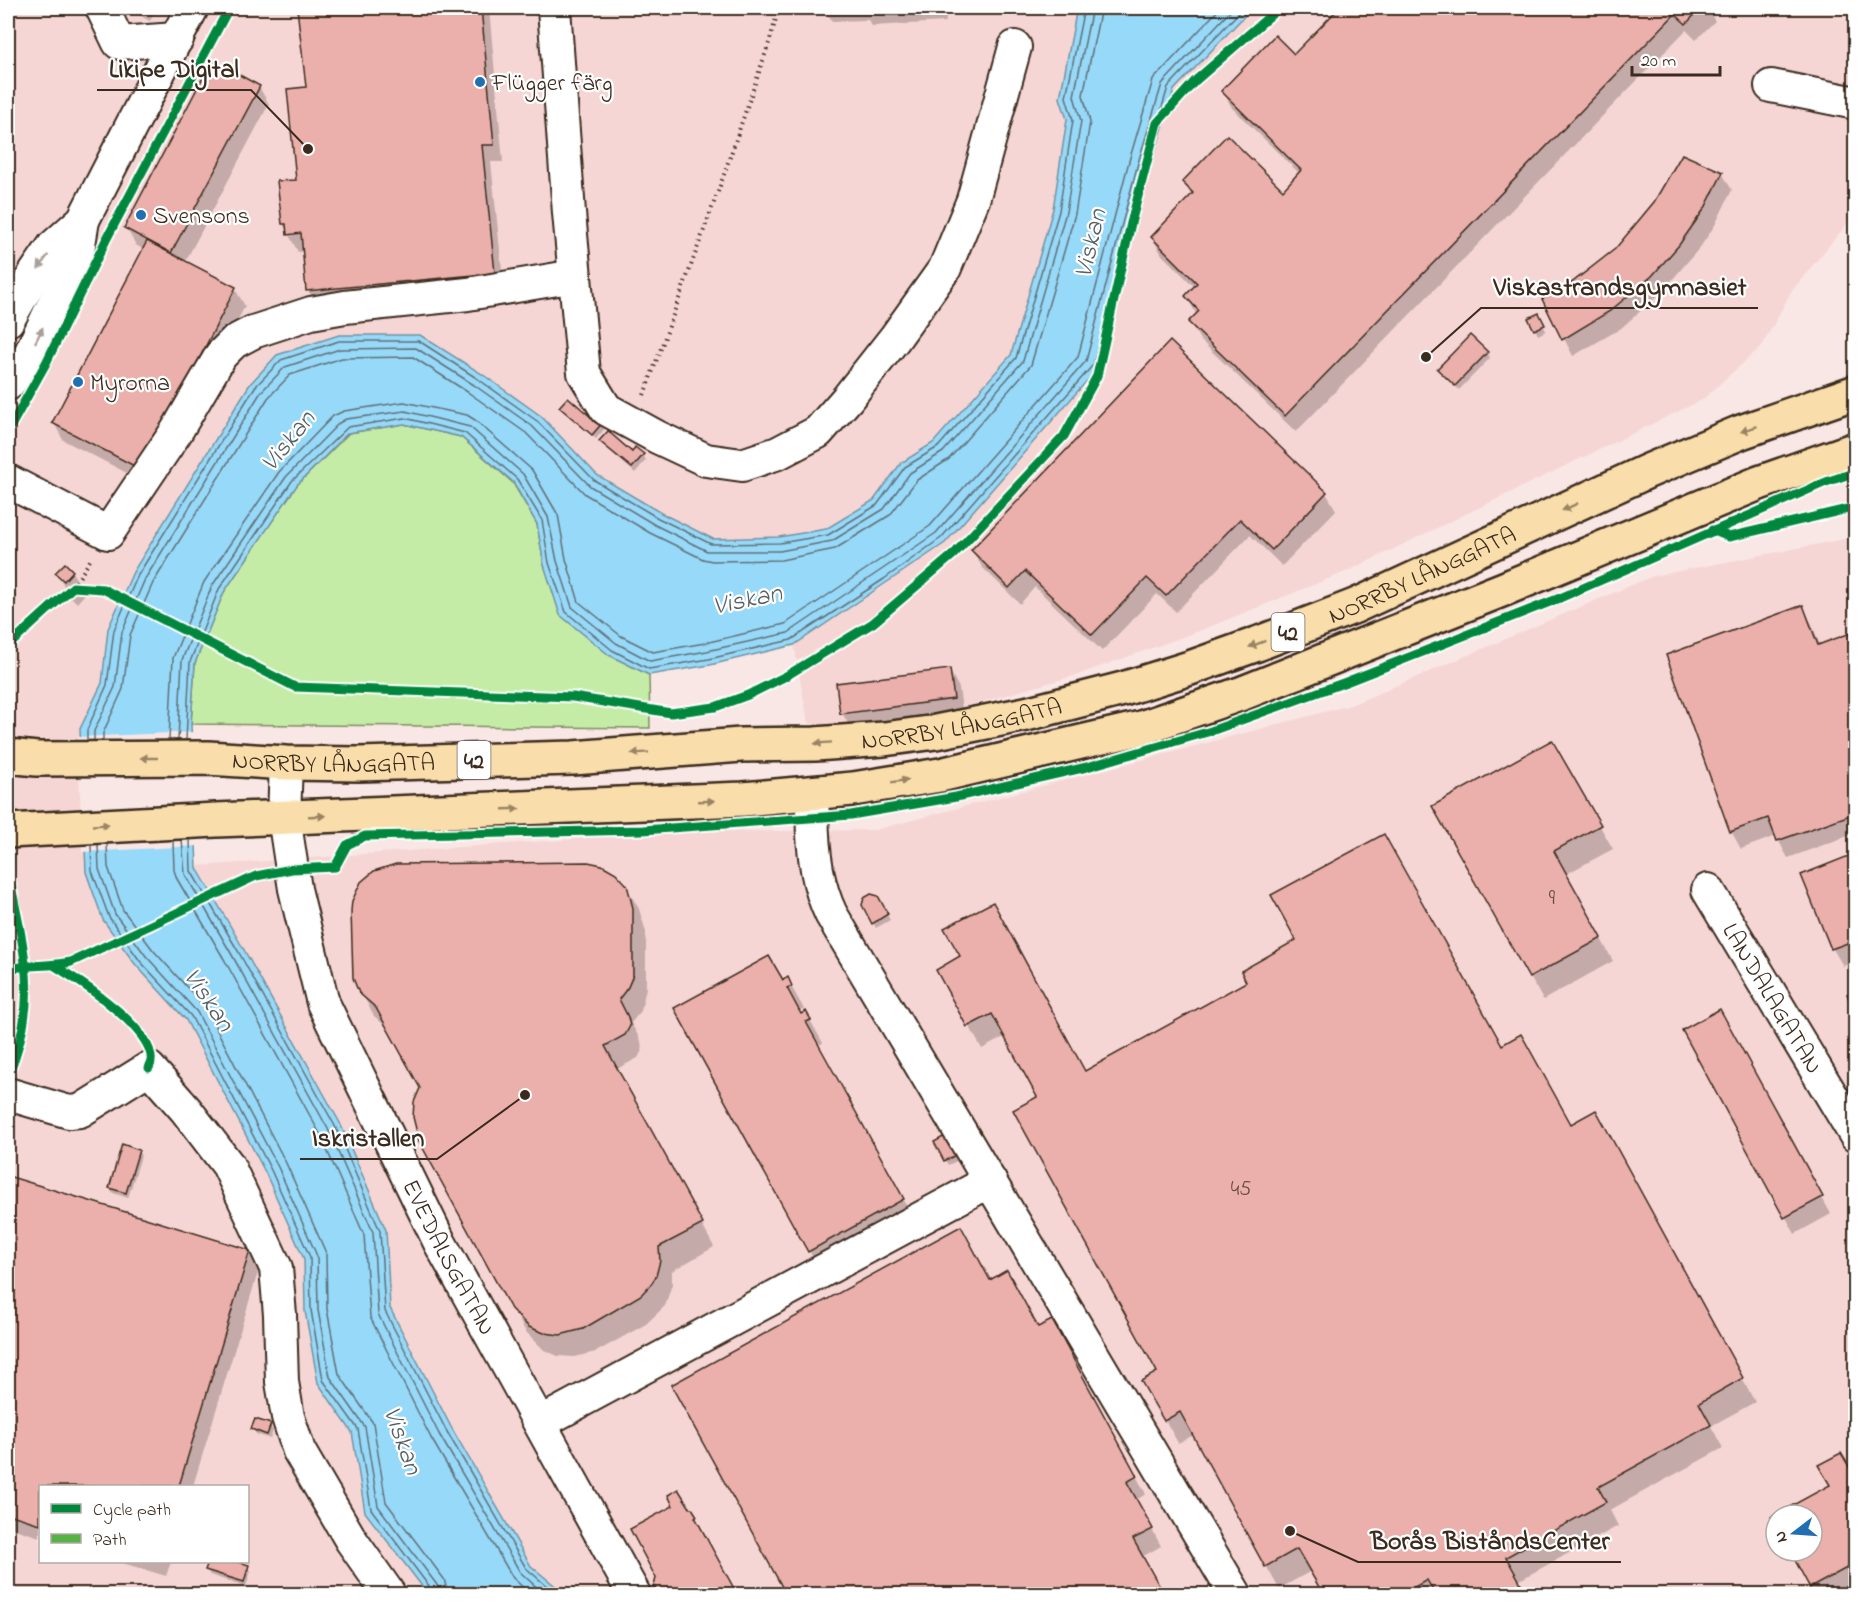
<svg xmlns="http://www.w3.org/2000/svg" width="1863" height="1602" viewBox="0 0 1863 1602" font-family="'Indie Flower',sans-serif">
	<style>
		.built { fill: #f5d6d4; fill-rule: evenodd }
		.green { fill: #c5eca6; stroke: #808b62; stroke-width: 1.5 }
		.water { fill: #97d9f9; stroke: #7293a1; stroke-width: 1.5 }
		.pier { fill: #f9e7e6 }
		.shadow { fill: #0003 }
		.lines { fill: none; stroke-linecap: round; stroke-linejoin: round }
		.shore { stroke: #607076; stroke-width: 1.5 }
		.building { fill: #ebb0ab; stroke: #3b2a1e; stroke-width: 1.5 }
		.minor-casing { stroke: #3b2a1e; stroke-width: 36 }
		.major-casing { stroke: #3b2a1e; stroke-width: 38 }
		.path { stroke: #3b2a1e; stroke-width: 4; stroke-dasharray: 1.5 4.5; stroke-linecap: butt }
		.minor { stroke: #fff; stroke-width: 32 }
		.major { stroke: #f9deab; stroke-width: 33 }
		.quiet { stroke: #57b245; stroke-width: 8; stroke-dasharray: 15 8; stroke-linecap: butt }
		.cycleway-casing { stroke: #fff; stroke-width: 13 }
		.cycleway { stroke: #00873e; stroke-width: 9 }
		.oneway { fill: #a79f9a }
		.oneway2 { fill: #9a8464 }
		.poi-dot { fill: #1f6fb2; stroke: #fff; stroke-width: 2 }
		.labels { text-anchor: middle; stroke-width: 4.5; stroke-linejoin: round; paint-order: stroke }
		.number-label { font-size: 21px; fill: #674c41 }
		.shield { fill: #fff; stroke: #766a62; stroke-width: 1.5 }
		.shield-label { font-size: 22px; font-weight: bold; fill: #3b2a1e }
		.poi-label { font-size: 24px; fill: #3b2a1e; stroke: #fff; text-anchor: start }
		.street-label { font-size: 24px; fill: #3b2a1e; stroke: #fff }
		.water-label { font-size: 26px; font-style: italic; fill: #575f60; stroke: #fff }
		.leader { fill: none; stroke: #3b2a1e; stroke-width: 2 }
		.callout-dot { fill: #3b2a1e; stroke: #fff; stroke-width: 2 }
		.callout-label { font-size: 26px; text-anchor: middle; font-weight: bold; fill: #3b2a1e; stroke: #fff; stroke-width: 4.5; stroke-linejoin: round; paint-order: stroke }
	</style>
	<rect width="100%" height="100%" fill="#f9e7e6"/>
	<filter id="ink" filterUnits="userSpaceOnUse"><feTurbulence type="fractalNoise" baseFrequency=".0167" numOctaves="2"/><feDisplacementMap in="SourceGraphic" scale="12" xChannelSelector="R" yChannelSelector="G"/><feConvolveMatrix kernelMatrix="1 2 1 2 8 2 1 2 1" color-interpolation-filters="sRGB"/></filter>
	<g filter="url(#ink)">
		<!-- built -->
		<g class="built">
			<path d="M8,8H1080L1076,13L1060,98L1067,119L1053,209L1011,355L933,443L901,463L874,500L826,529L779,537L713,539L661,513L597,475L541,416L420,335H338L277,355L109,629L102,683L80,729L86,872L103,920L135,964L186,1020L265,1172L304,1259L305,1311L318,1383L352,1432L365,1512L428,1594H8ZM40,1486H248V1562H40Z"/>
			<path d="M1252,8H1855V214L1791,292L1762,346L1702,400L1348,571L1194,633L1077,675L957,709L839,727L808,723L794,645L887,584L1099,367L1151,167L1174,90Z"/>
			<path d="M1855,537V1594H565L531,1566L451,1427L390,1308L386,1230L340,1123L197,866L671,832L875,830L1351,705L1653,576ZM1776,1515H1812V1551H1776Z"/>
		</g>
		<!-- green -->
		<path class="green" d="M404,424L461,437L513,483L537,524L544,565L609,655L649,675L650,728L191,724L195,663L224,592L297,485L349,433Z"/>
		<!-- water -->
		<path class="water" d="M1080,8H1252L1174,90L1151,167L1099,367L945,543L794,645L710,665L649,675L609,655L560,615L544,565L537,524L513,482L461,437L404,424L348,433L297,485L224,592L195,663L191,724L197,868L243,948L340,1123L386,1230L390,1308L451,1427L531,1566L565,1594H428L365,1512L352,1432L318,1383L305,1311L304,1259L265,1172L186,1020L135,964L103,920L86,872L80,729L102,683L108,629L133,572L250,384L277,355L339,335H420L482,374L541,416L597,475L661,513L713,539L779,537L826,529L874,500L901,463L933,443L1011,355L1053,209L1067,119L1060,98L1076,13Z"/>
		<!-- pier -->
		<path class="pier" d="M194,732L199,846L82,852L78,737Z"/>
		<!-- shadow -->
		<g class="shadow">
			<path d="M126,8H157L150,21Z"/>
			<path d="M299,8H489L503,162H491L504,289L318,307L308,290L304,251L298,252L283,224L297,181L307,88Z"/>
			<path d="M824,8H945L946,22L872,26L868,20L832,21Z"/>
			<path d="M1341,8H1482L1486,12L1490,8H1707L1715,21L1696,40L1686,30L1296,432L1200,340L1190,322L1196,314L1187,296L1195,287L1162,255L1152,237L1192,197L1184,183L1284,192L1300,174L1232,108L1223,91L1294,56Z"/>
			<path d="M259,87L269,104L185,262L235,289L245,306L152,486L63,440L54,423L144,250L136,245L126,228Z"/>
			<path d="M1722,173L1732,190L1715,225L1701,246L1661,293L1620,329L1573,356L1544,300L1589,272L1616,250L1656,203Z"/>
			<path d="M8,208L11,214L8,223Z"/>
			<path d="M1530,319L1541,320L1546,331L1538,335Z"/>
			<path d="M1487,353L1490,358L1459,390L1439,369Z"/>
			<path d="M561,407L592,420L606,427L596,439L564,412Z"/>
			<path d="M601,441L632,454L643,455L646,460L635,473L604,446Z"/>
			<path d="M1326,493L1336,510L1282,566L1250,535L1176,612L1157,594L1102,651L1035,587L1020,604L982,567L972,550Z"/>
			<path d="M72,572L85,594L77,603L70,596L57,573Z"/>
			<path d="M1802,606L1812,624L1820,645L1856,632V833L1788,858L1776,836L1741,849L1731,831L1667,656Z"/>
			<path d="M950,671L959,688L963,716L852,730L842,713Z"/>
			<path d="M1552,742L1613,849L1566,874L1613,961L1543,1000L1434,807Z"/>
			<path d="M1856,855V961L1843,966L1833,949L1803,876Z"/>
			<path d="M626,886L639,909L646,932V988L641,1011L631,1023L641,1041L642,1050L638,1058L617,1069L714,1247L672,1271V1284L665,1306L646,1324L596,1352L574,1357L558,1356L544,1350L526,1332L512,1308L422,1088L390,1030L374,1016L361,992Z"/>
			<path d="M877,897L890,920L876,928L863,905Z"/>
			<path d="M938,970L1085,1072L1502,1047L1571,1126L1608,1135L1755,1402L1711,1426L1723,1448L1610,1510L1618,1526L1518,1581L1526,1594H1325L1311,1571L1279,1589L1194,1435L1178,1443L1143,1381L1159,1372L1039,1097L1006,1036L982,1049Z"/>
			<path d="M787,979L804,1009L799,1012L801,1016L806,1013L823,1043L818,1045L915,1222L823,1274L809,1251L782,982Z"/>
			<path d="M1729,1028L1831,1214L1795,1234L1684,1031Z"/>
			<path d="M945,1138L957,1161L948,1165L936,1143Z"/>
			<path d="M138,1151L141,1156L128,1198L113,1193L110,1188Z"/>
			<path d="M8,1178L249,1252L259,1269L193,1486H40V1537L8,1527Z"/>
			<path d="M990,1281L1038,1329L1061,1339L1146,1494L1136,1500L1161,1546L1142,1557L1162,1594H788L673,1386Z"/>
			<path d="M270,1426L273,1431L270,1439L256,1434L253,1429Z"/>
			<path d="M1856,1473V1585L1839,1594H1816L1792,1551H1812V1515H1779Z"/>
			<path d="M690,1510H692L705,1534H703L736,1594H661L655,1586Z"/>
			<path d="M119,1562H171L166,1576Z"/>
			<path d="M209,1562H233L248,1566L251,1571L246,1587L210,1575L207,1570Z"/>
		</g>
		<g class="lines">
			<!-- shore -->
			<g class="shore">
				<path d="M169,740L173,658L204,582L279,472L333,416L344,411L404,402L467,415L475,420L532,470L558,515L566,559L579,602L621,636L653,652L705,643L785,624L930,526L1078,357L1129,161L1153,80L1220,8"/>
				<path d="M178,740L182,660L212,586L286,477L339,423L346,419L405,411L470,427L523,474L548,517L557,561L572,607L616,643L650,661L707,651L788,633L936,533L1086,361L1138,163L1162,84L1233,8"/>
				<path d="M186,740L190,662L219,589L292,481L348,427L405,418L465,433L517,479L542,520L549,563L566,612L612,650L649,669L709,659L791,640L884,579L941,538L1093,365L1145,165L1168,87L1243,8"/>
				<path d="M87,741V730L107,685L114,630L138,575L255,387L281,360L339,341H419L478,379L537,421L594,480L658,518L711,544L780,543L828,535L877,505L905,467L938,447L1016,358L1059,211L1073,120L1066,97L1084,8"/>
				<path d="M94,741V731L115,687L122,632L145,579L261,392L285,367L340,349L416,348L474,385L532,426L590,486L655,525L707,551H780L832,541L884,509L910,473L943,452L1023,361L1066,212L1081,121L1074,96L1092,8"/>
				<path d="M103,741V733L123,689L130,635L153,583L268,398L290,375L342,358L413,357L469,393L526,433L585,494L650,533L703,559L712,561L781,560L835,549L890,515L917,480L949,459L1031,365L1075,214L1090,122L1083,95L1101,8"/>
				<path d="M190,839L191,871L238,951L335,1126L380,1231L385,1311L446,1430L526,1568L556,1594"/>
				<path d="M173,840L174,870L177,879L224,959L320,1134L364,1235L370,1317L431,1438L513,1578L530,1594"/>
				<path d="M182,840L185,874L232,955L328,1129L373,1232L378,1314L439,1434L520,1572L544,1594"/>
				<path d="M98,844L99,869L115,914L146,956L197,1012L278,1167L317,1256L318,1310L330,1377L365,1427L378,1506L437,1585L439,1594"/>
				<path d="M107,844L108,867L123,910L153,950L205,1007L286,1163L326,1253L327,1309L339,1374L373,1423L386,1502L444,1579L448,1594"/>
				<path d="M91,845L92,871L109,917L140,961L191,1016L271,1170L310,1257L311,1310L323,1380L358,1429L371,1509L431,1589L432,1594"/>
			</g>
		</g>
		<!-- building -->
		<g class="building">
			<path d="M297,8H481L494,145H482L495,273L306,291L301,233L287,235L286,224H282L277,181L296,180L287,89L306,87Z"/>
			<path d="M860,8H895L860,10Z"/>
			<path d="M1339,8H1484L1486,9L1488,8H1701L1686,24L1675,14L1285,416L1188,322L1199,311L1185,296L1197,283L1151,237L1193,193L1182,182L1227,135L1283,190L1301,170L1221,91L1275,35L1294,54Z"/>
			<path d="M212,60L260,86L171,253L124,228Z"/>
			<path d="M1682,154L1723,172L1705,208L1679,245L1652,276L1610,311L1562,340L1542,299L1570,284L1615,249L1654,202Z"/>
			<path d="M147,241L236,287L142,470L52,423Z"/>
			<path d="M1539,313L1545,325L1534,330L1528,318Z"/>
			<path d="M1470,335L1488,352L1455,386L1437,369Z"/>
			<path d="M1170,341L1327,492L1272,550L1240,519L1166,596L1147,578L1092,635L1025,571L1009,588L971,550Z"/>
			<path d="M568,397L592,418L596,414L604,421L592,435L559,407Z"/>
			<path d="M608,431L632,452L635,447L644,454L632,468L599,441Z"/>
			<path d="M65,563L73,571L64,581L55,573Z"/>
			<path d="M1803,605L1818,645L1856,631V729L1849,731L1856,749V813L1777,841L1768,818L1730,832L1666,655Z"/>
			<path d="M950,669L954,699L840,714L836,683Z"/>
			<path d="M1552,740L1601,825L1554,851L1602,938L1529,978L1432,806Z"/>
			<path d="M1384,834L1502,1045L1521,1034L1571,1124L1596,1110L1743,1378L1699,1403L1711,1425L1598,1487L1606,1502L1506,1557L1527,1594H1435L1427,1580L1402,1594H1323L1297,1549L1265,1567L1180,1412L1164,1421L1141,1381L1157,1372L1013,1110L1037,1097L992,1014L967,1027L936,970L960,956L944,928L993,902L1085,1071L1246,982L1241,971L1296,940L1271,895Z"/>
			<path d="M1856,853V940L1831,949L1801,875Z"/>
			<path d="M588,862L602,865L616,873L627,885L633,908V975L628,987L619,999L628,1017L630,1026L625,1035L605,1046L703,1224L659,1247L660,1261L656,1276L652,1283L641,1295L583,1329L560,1335L544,1333L529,1327L511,1309L419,1141L413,1117L414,1102L420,1088L376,1008L359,993L353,978L351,911L352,901L361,882L374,871L396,864Z"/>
			<path d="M871,894L878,896L888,914L872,924L862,905L864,898Z"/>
			<path d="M769,956L783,980L788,977L792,986L787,988L801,1014L806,1011L811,1020L806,1022L904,1199L808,1252L674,1008Z"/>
			<path d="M1856,990V1016L1847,994Z"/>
			<path d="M1720,1009L1823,1197L1784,1218L1682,1030Z"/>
			<path d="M945,1136L956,1155L944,1161L934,1142Z"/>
			<path d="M122,1144L139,1150L126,1193L109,1188Z"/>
			<path d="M8,1176L250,1250L179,1486H40V1524L8,1514Z"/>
			<path d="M961,1226L990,1280L1007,1270L1038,1327L1052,1320L1137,1476L1127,1482L1153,1529L1133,1539L1164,1594H786L671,1385Z"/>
			<path d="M255,1419L271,1424L267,1435L251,1429Z"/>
			<path d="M1841,1453L1853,1473L1856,1471V1563L1810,1588L1790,1551H1812V1515H1776V1526L1771,1517L1830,1485L1818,1465Z"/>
			<path d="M678,1489L690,1508H692L697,1516L695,1517L737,1594H663L658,1593L654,1586L656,1578L630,1529L673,1506L668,1495Z"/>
			<path d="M208,1562H238L249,1565L244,1582L205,1570Z"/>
		</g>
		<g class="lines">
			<!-- minor casing -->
			<g class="minor-casing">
				<g id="minor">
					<path d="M102,8L119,43L177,39"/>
					<path d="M554,8L569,213L584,373L606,409L657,437L706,460L742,465L778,453L818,432L847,399L895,338L945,268L973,200L1015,47"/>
					<path d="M1771,86L1856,103"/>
					<path d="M8,320L35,273L53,247L83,220L192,8"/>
					<path d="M8,384L29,356L77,256L83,220"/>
					<path d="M8,481L108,533L176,432L221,355L234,342L253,332L311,313L345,307L468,294L575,276"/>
					<path id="s1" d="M286,763L284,817L295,889L323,1003L440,1243L634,1594"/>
					<path d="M813,793C811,833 813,877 831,914L1235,1594"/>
					<path id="s2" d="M1708,890L1856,1136"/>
					<path d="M8,1094L69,1112L80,1111L149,1068L186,1110L228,1165L276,1268L280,1315L282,1382L288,1417L299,1451L351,1540L389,1594"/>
					<path d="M540,1423L990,1181"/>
				</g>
			</g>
			<!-- major casing -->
			<g class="major-casing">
				<g id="major">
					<path id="s3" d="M8,756L37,759L208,758L286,763L359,764L573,758L741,745L815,744L884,739L936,732L1026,714L1123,689L1190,668L1257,644L1355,606L1648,471L1741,432L1856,392"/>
					<path d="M8,831L216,820L743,799L853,789L940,775L1141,728L1243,693L1504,589L1759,483L1856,449"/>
				</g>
			</g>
			<!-- path -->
			<g class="path">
				<path d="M644,395L720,186L769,43L779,8"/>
				<path d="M73,587L91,559"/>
			</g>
			<!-- minor -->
			<use href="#minor" class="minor"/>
			<!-- major -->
			<use href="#major" class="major"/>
			<!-- quiet -->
			<path class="quiet" d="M8,564L12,597L8,633"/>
			<!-- cycleway casing -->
			<g class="cycleway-casing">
				<g id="cycleway">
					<path d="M8,431L46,363L106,240L229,8"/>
					<path d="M1712,530L1729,537L1856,507"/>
					<path d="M8,646L73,587L103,589L295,687L573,697L671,713L715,707L748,695L786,676L873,623L954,554L1064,436L1097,376L1131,223L1157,123L1195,81L1279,8"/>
					<path d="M8,871C23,948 41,999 8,1075"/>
					<path d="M55,966C78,980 166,1036 149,1068"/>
					<path d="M8,969C30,964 49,967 71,962L256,876L292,869L335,867L347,845L365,836L643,830L851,815L956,797L1087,767L1211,731L1346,682L1560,598L1826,482L1856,472"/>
				</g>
			</g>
			<!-- cycleway -->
			<use href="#cycleway" class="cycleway"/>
		</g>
		<!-- one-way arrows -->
		<defs><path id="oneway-solid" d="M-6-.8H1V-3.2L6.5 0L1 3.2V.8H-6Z" transform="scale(1.5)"/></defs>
		<g class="oneway">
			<use href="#oneway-solid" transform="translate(43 262) rotate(126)"/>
			<use href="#oneway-solid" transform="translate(39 335) rotate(-64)"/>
		</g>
		<g class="oneway2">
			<use href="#oneway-solid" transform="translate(1749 429) rotate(161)"/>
			<use href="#oneway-solid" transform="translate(1570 507) rotate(155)"/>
			<use href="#oneway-solid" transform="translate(1257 644) rotate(159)"/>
			<use href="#oneway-solid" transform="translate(823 743) rotate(176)"/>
			<use href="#oneway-solid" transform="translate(640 753) rotate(176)"/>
			<use href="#oneway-solid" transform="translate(149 758) rotate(180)"/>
			<use href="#oneway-solid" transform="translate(900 781) rotate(-9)"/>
			<use href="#oneway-solid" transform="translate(706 801) rotate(-2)"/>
			<use href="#oneway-solid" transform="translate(511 809) rotate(-2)"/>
			<use href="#oneway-solid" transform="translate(317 816) rotate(-2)"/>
			<use href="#oneway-solid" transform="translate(101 825) rotate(-3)"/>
		</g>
	</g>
	<!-- markers -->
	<g class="poi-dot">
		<circle cx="480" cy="82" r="6"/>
		<circle cx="141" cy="215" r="6"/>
		<circle cx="78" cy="382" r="6"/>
	</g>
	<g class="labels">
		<!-- number labels -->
		<g class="number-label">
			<text x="1552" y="904">9</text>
			<text x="1241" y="1195">45</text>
		</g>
		<!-- shield labels -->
		<g class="shield">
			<rect x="1271.5" y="613" width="33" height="38" rx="4.5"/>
			<rect x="457.5" y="741" width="33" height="38" rx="4.5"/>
		</g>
		<g class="shield-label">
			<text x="1288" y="640">42</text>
			<text x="474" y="768">42</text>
		</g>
		<!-- poi labels -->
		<g class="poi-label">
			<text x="492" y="90">Flügger färg</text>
			<text x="153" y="223">Svensons</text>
			<text x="90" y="390">Myrorna</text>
		</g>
		<!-- street labels -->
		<g class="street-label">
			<text dy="8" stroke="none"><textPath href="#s3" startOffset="1442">NORRBY LÅNGGATA</textPath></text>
			<text dy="8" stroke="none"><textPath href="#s3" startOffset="956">NORRBY LÅNGGATA</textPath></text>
			<text dy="8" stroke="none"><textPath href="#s3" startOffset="326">NORRBY LÅNGGATA</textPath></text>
			<text dy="8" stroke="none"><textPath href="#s2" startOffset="126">LANDALAGATAN</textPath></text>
			<text dy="8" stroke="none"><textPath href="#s1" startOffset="528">EVEDALSGATAN</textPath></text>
		</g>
		<!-- water labels -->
		<g class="water-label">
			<text transform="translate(1089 243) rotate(-77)" y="9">Viskan</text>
			<text transform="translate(287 440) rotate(-51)" y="9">Viskan</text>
			<text transform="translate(747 598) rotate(-12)" y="9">Viskan</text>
			<text transform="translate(210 999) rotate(56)" y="9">Viskan</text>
			<text transform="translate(404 1440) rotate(70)" y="9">Viskan</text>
		</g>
	</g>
	<!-- callouts -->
	<path class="leader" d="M308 149L251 90H97M1426 357L1481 308H1758M525 1095L437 1159H300M1290 1531L1358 1562H1621"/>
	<g class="callout-dot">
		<circle cx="308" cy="149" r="6"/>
		<circle cx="1426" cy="357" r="6"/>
		<circle cx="525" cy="1095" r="6"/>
		<circle cx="1290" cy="1531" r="6"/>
	</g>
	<g class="callout-label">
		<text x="174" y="77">Likipe Digital</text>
		<text x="1620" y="295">Viskastrandsgymnasiet</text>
		<text x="368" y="1146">Iskristallen</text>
		<text x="1490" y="1549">Borås BiståndsCenter</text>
	</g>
	<!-- margin -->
	<rect width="1863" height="1602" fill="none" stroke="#fff" stroke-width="30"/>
	<rect x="15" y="15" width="1833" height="1572" fill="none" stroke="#3b2a1e" stroke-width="2" filter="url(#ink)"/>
	<!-- legend -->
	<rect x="39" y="1485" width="210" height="78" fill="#ffffff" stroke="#b1aaa5" stroke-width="1.5"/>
	<rect x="51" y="1504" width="30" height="9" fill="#00873e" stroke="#b1aaa5" stroke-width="1.5"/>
	<text x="93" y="1515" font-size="18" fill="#3b2a1e">Cycle path</text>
	<rect x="51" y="1534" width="30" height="9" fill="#57b245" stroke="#b1aaa5" stroke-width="1.5"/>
	<text x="93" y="1545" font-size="18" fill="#3b2a1e">Path</text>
	<!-- north arrow -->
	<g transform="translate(1794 1533) rotate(253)"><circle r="28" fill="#ffffff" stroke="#b1aaa5" stroke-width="1.5"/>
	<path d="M0-4.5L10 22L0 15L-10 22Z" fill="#1f6fb2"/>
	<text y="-9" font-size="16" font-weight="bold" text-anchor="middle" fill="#3b2a1e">N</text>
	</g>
	<!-- scale -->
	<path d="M1632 66v9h88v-9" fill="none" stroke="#3b2a1e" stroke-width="3"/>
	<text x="1641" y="66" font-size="18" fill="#3b2a1e" stroke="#ffffff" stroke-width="4.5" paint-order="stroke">20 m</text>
</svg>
